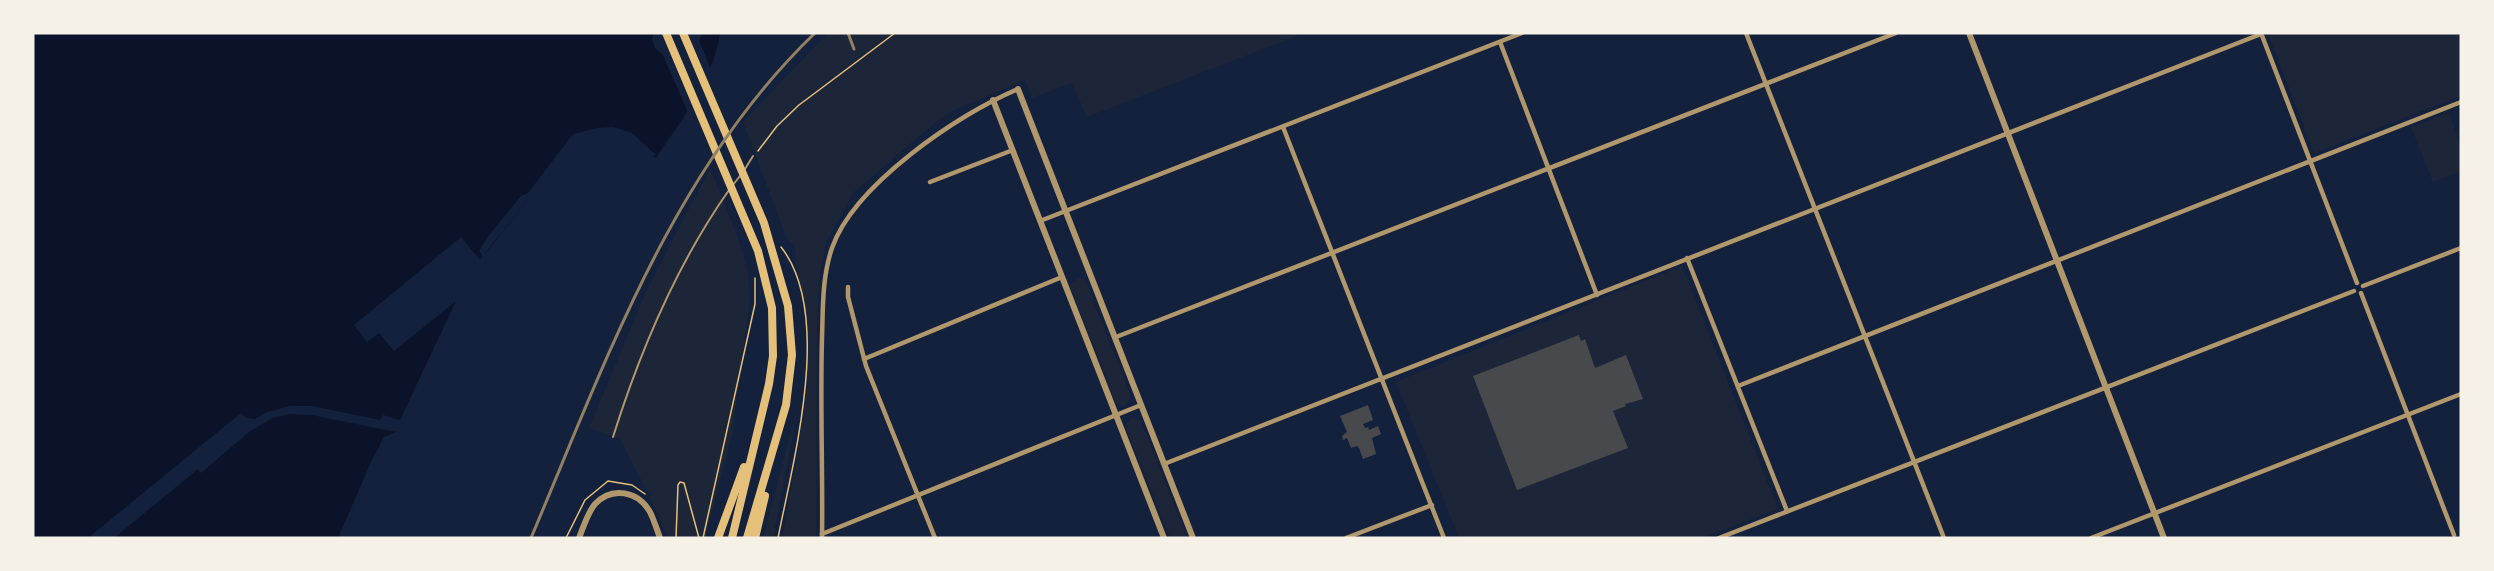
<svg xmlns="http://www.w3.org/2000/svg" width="2494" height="571" viewBox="0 0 2494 571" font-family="'Times New Roman',serif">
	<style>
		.green { fill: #1d2539 }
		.water { fill: #0b132b }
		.pier { fill: #14213d }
		.building { fill: #48494c }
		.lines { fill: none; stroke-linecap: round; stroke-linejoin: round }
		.path { stroke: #e5c07b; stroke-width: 1.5 }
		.service { stroke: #b1986c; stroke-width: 2 }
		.minor { stroke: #b1986c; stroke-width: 4.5 }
		.tertiary { stroke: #b1986c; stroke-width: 6 }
		.motorway { stroke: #e5c07b; stroke-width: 8 }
		.rail { stroke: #918062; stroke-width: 3 }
	</style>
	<rect width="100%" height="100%" fill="#14213d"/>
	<!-- green -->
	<g class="green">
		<path d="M828,33H1304L1087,117L1072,83L1032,98L1025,80L950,112L930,127L853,193L825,244L826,245L820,272L817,325L816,538H782C792,480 808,410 808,351C808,315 796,281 795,246L787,239L743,122Z"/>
		<path d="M2268,33H2461V96L2314,153Z"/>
		<path d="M2449,113L2461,146V171L2433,182L2411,127Z"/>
		<path d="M710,168L738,238L748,273L750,298L732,436L705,538H668L649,495L620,439L589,428L646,292Z"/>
		<path d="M1682,266L1778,509L1702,538H1459L1396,382Z"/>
		<path d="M1080,278L1085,280L1130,393V399L1125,406L1116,403L1070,286L1072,282Z"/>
		<path d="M798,406L773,538H763Z"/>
		<path d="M1133,418L1141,421L1187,538H1170L1126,428L1128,422Z"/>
	</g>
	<!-- water -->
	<path class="water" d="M33,33H720C713,80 682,119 656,158C642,149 628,138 611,134C573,125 548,177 530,201L526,202L485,254L443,336L397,434L387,439L356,501L341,538H33Z"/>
	<!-- pier -->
	<g class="pier">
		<path d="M654,33H703L699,41L712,72L689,115L663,55L655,48L652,39Z"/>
		<path d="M613,127L632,133L656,155L651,156L610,136H595L575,147L531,202H526L485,253L486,259L481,272L443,338L436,363L426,386L400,433L388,442L364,495L354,508L343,538H338L372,460L384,437L396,432L312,415L291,414L272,418L249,432L201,473L198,469L114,538H88L241,413L246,418L255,419L267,412L290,406H312L380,420L383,415L400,420L456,301L394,351L379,333L367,342L354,325L461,237L480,260L483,256L479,251L490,234L521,196L528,193L573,134L597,128Z"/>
	</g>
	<!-- building -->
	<g class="building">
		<path d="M1579,335L1581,341L1585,339L1595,368L1626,355L1643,399L1625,404L1626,406L1613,411L1628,448L1517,490L1473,376Z"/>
		<path d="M1368,405L1373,420L1363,424L1365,428L1368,427L1369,430L1378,426L1381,434L1372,438L1376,454L1363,459L1359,448L1357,446L1351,448L1347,438L1343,440L1342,436L1347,432L1340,416Z"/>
	</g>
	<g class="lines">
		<!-- path -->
		<g class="path">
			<path d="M758,151L777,126L799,105L895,33"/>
			<path d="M566,538L585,500L608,481L632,485L645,494"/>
			<path d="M676,538L678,485L680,482L684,483L699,538"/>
			<path d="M703,538L755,304V278"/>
			<path d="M778,538C793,461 834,314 781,247"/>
		</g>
		<!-- service -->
		<g class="service">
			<path d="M745,169L753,156"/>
			<path d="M732,186L740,176"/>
			<path d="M613,437C640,351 677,264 729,190"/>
		</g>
		<!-- minor -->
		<g class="minor">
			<path d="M1746,33L1944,538"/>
			<path d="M2261,33L2357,283"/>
			<path d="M1500,42L1597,295"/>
			<path d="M1283,127L1444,538"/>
			<path d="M930,182L1013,150"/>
			<path d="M1040,221L1522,33"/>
			<path d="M1687,258L1787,511"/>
			<path d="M2363,286L2461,248"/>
			<path d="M848,287V297L866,366L935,538"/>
			<path d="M2361,293L2454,535"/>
			<path d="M1116,337L1896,33"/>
			<path d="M864,359L1062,277"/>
			<path d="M1738,386L2461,102"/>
			<path d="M1164,464L2261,34"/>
			<path d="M822,534L1141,405"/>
			<path d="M822,538C823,471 820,405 822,338C823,308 822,277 832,248C854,185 958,114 1018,89"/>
			<path d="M1346,538L1432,505"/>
			<path d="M1719,538L2354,291"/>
			<path d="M2091,538L2461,394"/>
		</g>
		<!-- tertiary -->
		<g class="tertiary">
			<path d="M1969,33L2164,538"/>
			<path d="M1018,89L1193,538"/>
			<path d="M993,100L1164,538"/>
			<path d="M579,538C583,528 588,512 595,504C612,486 638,491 650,512C654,520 657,530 660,538"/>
		</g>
		<!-- motorway -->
		<g class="motorway">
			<path d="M666,33L758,251L772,308L773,356L769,384L732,538"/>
			<path d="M683,33L764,223L788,306L792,355L786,405L747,538"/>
			<path d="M718,538L744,467"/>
			<path d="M755,538L765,496"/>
		</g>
		<!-- rail -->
		<g class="rail">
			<path d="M848,33L854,49"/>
			<path d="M531,538C606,361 673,169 815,33"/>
		</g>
	</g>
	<!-- border -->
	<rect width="2494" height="571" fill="none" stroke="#f6f1e7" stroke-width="69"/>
</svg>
